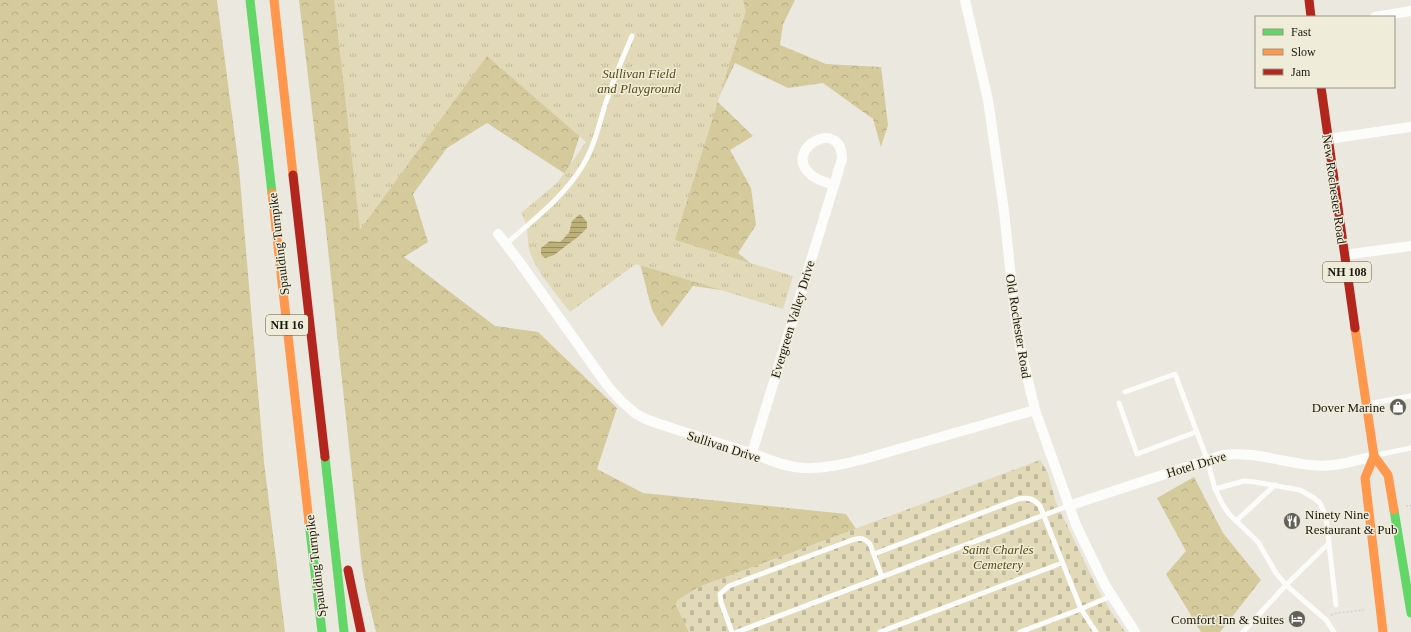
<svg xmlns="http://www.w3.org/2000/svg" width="1411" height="632" viewBox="0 0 1411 632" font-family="Georgia,serif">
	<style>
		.forest { fill: url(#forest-crowns) }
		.cemetery { fill: url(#cemetery-stones) }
		.park { fill: url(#park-tufts) }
		.water { fill: url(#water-rules) }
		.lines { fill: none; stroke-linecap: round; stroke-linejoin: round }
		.path { stroke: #d7d5d2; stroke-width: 2; stroke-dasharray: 2 2; stroke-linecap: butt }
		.lane { stroke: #fcfcfa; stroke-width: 5 }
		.street { stroke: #fcfcfa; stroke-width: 10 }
		.fast { stroke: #63d668; stroke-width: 9 }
		.slow { stroke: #ff974d; stroke-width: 9 }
		.jam { stroke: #b3261e; stroke-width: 9 }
		.labels { text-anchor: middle; stroke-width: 3; stroke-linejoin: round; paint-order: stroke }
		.shield { fill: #f0ecda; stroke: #5a584d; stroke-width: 1 }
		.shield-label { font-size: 12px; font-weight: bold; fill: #191811 }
		.park-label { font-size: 13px; font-style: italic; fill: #574b0e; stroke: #f0ecda }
		.street-label { font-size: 13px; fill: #191811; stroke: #f0ecda }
		.poi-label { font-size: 13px; fill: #191811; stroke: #f0ecda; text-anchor: end }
	</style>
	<defs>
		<pattern id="forest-crowns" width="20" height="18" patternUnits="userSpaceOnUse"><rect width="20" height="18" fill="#d5ca9c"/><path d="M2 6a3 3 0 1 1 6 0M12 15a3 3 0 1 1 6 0" fill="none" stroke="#b6ad85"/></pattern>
		<pattern id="cemetery-stones" width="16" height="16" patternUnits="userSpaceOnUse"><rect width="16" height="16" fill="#e1d9b8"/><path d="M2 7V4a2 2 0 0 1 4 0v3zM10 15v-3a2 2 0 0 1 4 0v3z" fill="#c0ba9d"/></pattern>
		<pattern id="park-tufts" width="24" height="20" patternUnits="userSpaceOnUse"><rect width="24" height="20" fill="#e1d9b8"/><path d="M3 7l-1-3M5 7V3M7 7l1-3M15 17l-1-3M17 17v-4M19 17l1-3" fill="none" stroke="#c0ba9d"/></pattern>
		<pattern id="water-rules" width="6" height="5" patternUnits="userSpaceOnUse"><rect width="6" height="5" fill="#bcaf77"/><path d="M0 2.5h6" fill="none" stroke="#988d60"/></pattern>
	</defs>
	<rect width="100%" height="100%" fill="#ebe8df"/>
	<!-- forest -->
	<g class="forest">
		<path d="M0,0H217L239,168L264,462L285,632H0Z"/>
		<path d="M299,0H594L610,41L567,175L487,123L447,148L413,194L428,242L404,257L495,326L538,332L617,408L597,469L643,493L846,514L856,529L699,587L678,600L676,605L689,632H376L366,591L362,568L325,221Z"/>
		<path d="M699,0H795L783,24L780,45L826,64L881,67L888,125L881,147L873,119L823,83L788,88L735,63L717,101L753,136L730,150L751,188L756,225L738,253L754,266L728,291L693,286L662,327L652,310L638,256Z"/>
		<path d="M1194,477L1223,533L1261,580L1220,632H1201L1166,574L1186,551L1157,498Z"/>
	</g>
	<!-- cemetery -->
	<path class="cemetery" d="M1040,460L1048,473L1055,500L1097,588L1110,610L1125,632H689L676,605L678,600L699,587Z"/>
	<!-- park -->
	<path class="park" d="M334,0H743L746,11L675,240L793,276L783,309L636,264L570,312C559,297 537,272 531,255C525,239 531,230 521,213L558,182L586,142L487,56L360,230Z"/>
	<!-- water -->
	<path class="water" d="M580,214L587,222V228L579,236L554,255L545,258L541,254V248L550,241L560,242L569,233L572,221Z"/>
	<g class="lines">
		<!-- path -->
		<g class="path">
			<path d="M1406,506H1411"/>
			<path d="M1331,615L1337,613L1364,610"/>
		</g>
		<!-- lane -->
		<g class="lane">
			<path d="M506,244C533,220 564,197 583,165C594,147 599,125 605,105C613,81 622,59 632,36"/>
			<path d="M1125,392L1175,374L1207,459L1215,489L1223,505L1229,514L1258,542L1276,573L1286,585L1243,632"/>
			<path d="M1119,403L1137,454L1196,432"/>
			<path d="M1367,404L1411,396"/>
			<path d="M1377,455L1411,448"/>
			<path d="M1215,489L1244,481L1255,482L1300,490L1314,498L1320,503L1326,517L1336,605"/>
			<path d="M1236,521L1275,485"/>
			<path d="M1329,543L1286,585L1326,620L1334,632"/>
			<path d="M874,554L1018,499C1028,497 1033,498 1040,506L1081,609L1096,632"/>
			<path d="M732,632L721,602L720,594L729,586L852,540C860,537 864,538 870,544L882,577"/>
			<path d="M737,632L1068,506"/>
			<path d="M880,632L1062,563"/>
			<path d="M1020,632L1081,609L1111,596"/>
		</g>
		<!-- street -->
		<g class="street">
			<path d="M965,0L988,100L1004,211L1015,315L1020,346L1035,410L1076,525L1105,585L1135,632"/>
			<path d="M1375,17L1411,11"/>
			<path d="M1328,139L1411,127"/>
			<path d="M498,234L518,260L607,385C615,395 625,405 635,413C644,419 655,423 666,426C694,436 722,444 751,453C768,459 785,467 803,468C824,469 844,464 864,459L1035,410"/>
			<path d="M1344,255L1411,246"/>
			<path d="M752,453L842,159C842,116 782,149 810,174C816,180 826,182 833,185"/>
			<path d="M1068,506L1223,455C1253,451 1281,462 1311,465C1332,468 1354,461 1374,456"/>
		</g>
		<!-- fast -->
		<g class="fast">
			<path d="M250,0L272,193"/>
			<path d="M325,457L344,632"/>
			<path d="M1394,510L1411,613"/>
			<path d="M309,522L322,632"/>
		</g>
		<!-- slow -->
		<g class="slow">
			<path d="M274,0L293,175"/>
			<path d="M272,193L309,522"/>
			<path d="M1355,328L1374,456L1388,475L1394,510"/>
			<path d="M1374,456L1365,478L1383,632"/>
		</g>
		<!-- jam -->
		<g class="jam">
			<path d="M1309,0L1311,17"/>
			<path d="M1321,87L1355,328"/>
			<path d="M293,175L325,457"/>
			<path d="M348,570L361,632"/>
		</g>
	</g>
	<!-- icons -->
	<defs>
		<g id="shop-disc" transform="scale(0.9)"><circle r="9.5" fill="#626159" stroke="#f0ecda"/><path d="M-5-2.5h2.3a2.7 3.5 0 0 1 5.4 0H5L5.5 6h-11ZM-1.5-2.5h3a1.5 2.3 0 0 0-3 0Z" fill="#fff"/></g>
		<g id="restaurant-disc" transform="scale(0.9)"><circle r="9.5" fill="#626159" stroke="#f0ecda"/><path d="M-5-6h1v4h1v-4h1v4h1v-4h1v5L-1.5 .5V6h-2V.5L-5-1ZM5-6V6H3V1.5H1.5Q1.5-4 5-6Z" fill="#fff"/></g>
		<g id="hotel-disc" transform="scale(0.9)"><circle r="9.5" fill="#626159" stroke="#f0ecda"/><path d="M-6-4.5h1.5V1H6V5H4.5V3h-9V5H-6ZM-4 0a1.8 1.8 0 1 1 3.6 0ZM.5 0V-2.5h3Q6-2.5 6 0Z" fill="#fff"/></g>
	</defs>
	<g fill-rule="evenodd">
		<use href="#shop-disc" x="1398" y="407"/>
		<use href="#restaurant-disc" x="1292" y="521"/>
		<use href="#hotel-disc" x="1297" y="619"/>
	</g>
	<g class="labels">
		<!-- shield labels -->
		<g class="shield">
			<rect x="1323" y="262" width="48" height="20" rx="3"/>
			<rect x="266" y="315" width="42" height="20" rx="3"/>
		</g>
		<g class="shield-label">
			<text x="1347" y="276">NH 108</text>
			<text x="287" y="329">NH 16</text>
		</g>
		<!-- park labels -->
		<g class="park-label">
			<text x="639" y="78">Sullivan Field<tspan x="639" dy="15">and Playground</tspan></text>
			<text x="998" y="554">Saint Charles<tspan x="998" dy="15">Cemetery</tspan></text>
		</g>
		<!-- street labels -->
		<g class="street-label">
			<text transform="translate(1335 189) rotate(82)" y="5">New Rochester Road</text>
			<text transform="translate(278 244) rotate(-97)" y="5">Spaulding Turnpike</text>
			<text transform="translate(792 319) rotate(-73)" y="5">Evergreen Valley Drive</text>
			<text transform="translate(1019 326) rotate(81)" y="5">Old Rochester Road</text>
			<text transform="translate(724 446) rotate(18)" y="5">Sullivan Drive</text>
			<text transform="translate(1196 464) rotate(-17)" y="5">Hotel Drive</text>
			<text transform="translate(315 566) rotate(-97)" y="5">Spaulding Turnpike</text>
		</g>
		<!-- poi labels -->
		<g class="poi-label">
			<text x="1385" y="412">Dover Marine</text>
			<text x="1305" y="519" text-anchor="start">Ninety Nine<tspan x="1305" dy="15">Restaurant &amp; Pub</tspan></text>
			<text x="1284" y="624">Comfort Inn &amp; Suites</text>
		</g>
	</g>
	<!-- legend -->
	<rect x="1255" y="16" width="140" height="72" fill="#f0ecda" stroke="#9a978a"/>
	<rect x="1263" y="29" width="20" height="6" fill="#63d668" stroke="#9a978a"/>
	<text x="1291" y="36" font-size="12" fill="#191811">Fast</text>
	<rect x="1263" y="49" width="20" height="6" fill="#ff974d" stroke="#9a978a"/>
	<text x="1291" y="56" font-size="12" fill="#191811">Slow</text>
	<rect x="1263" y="69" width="20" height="6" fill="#b3261e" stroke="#9a978a"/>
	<text x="1291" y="76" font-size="12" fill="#191811">Jam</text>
</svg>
